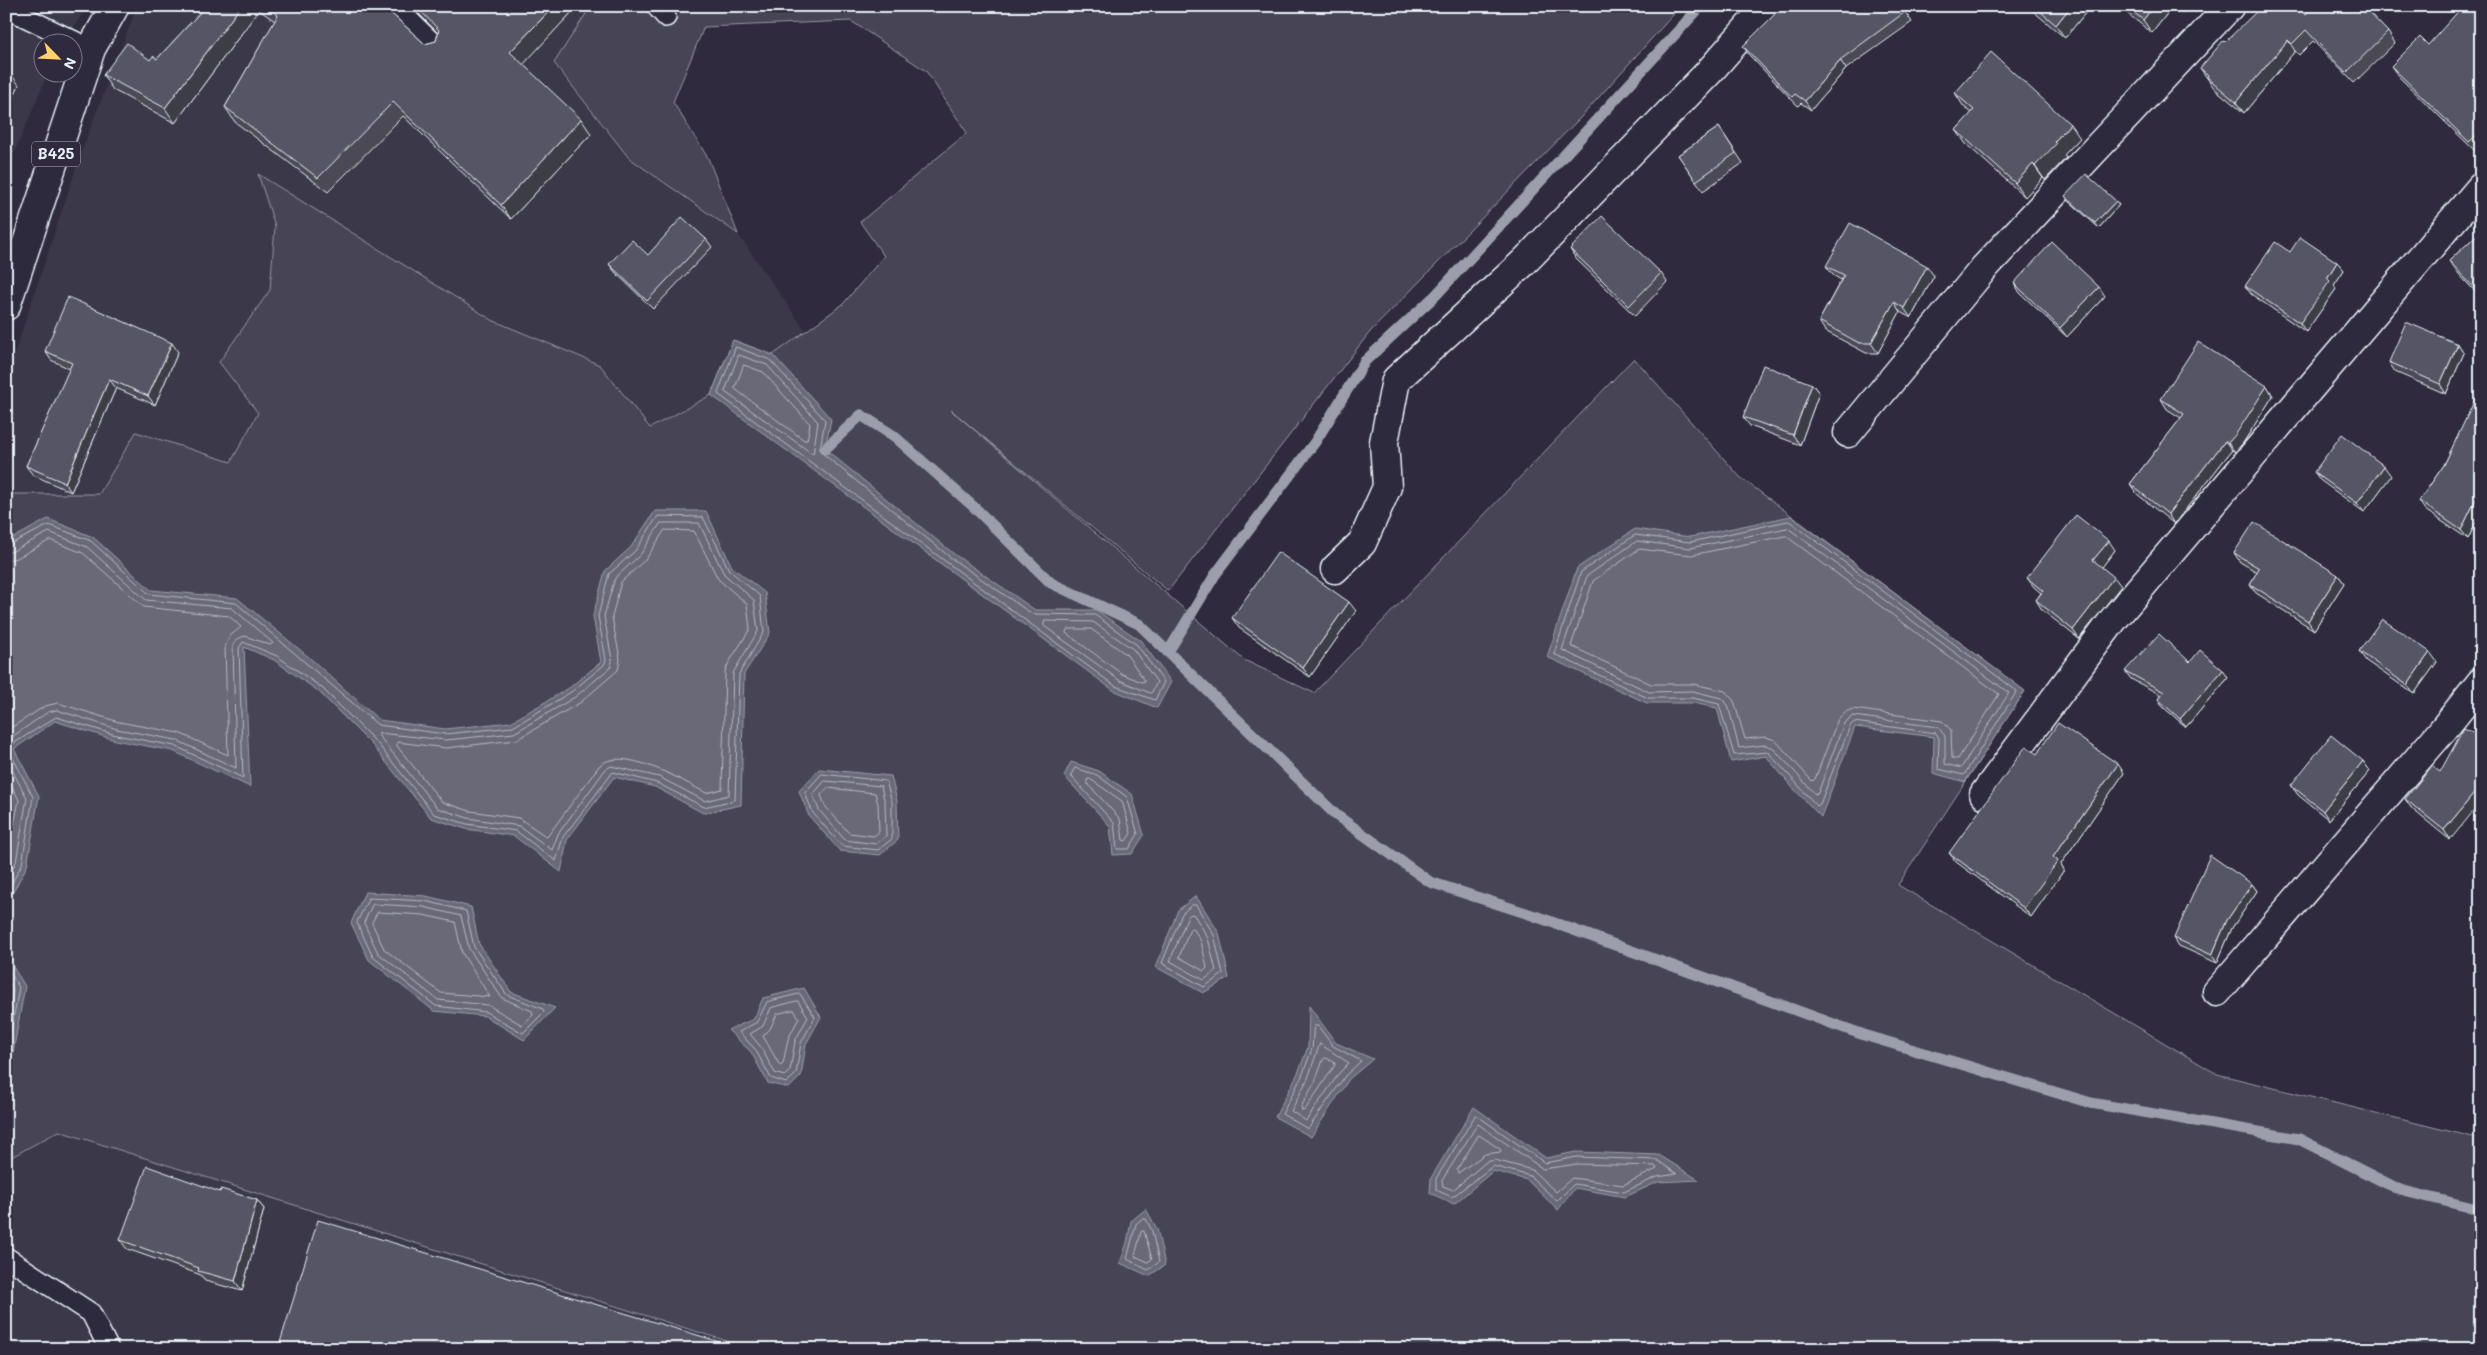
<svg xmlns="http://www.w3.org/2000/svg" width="2487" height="1355" viewBox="0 0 2487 1355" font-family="Mali,sans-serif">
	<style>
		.built { fill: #3b3749 }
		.green { fill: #464455; stroke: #979aa6 }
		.water { fill: #696978; stroke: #9c9fab }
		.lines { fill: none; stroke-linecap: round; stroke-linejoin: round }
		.shore { stroke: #b5bbc5; stroke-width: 1 }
		.stream { stroke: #9c9fab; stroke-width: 11 }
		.service-casing { stroke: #e8f1f8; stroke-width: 22 }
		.minor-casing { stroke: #e8f1f8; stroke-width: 31 }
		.primary-casing { stroke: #e8f1f8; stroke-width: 31 }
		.service { stroke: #2f2a3d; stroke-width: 19 }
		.minor { stroke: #2f2a3d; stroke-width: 28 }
		.primary { stroke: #2f2a3d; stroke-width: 28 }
		.wall { fill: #4b4957; stroke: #e8f1f8 }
		.shaded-wall { fill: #3d3c47; stroke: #e8f1f8 }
		.building { fill: #575565; stroke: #e8f1f8 }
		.labels { text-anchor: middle; stroke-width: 4.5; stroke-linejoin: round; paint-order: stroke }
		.shield { fill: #2f2a3d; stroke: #b0b5c0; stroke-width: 1 }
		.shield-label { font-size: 15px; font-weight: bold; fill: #e8f1f8 }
	</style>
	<rect width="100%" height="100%" fill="#2f2a3d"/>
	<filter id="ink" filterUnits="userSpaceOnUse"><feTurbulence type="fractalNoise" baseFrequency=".02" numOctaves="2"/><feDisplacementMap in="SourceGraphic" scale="10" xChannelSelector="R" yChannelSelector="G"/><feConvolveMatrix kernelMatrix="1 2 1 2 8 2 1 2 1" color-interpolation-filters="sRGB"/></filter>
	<g filter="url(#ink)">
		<!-- built -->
		<g class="built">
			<path d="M6,6H87L65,42H42V72L48,73L6,173Z"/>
			<path d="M137,6H591L554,64L629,159L738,234L806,331L773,355L733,340L711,395L650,428L600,365L492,320L259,175L275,226L270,290L219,362L258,413L231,463L136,432L99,494H6V379L83,147Z"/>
			<path d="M59,1131L752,1349H6V1160Z"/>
		</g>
		<!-- green -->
		<path class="green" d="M591,6H1681L1581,117L1370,332L1168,591L951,410L1244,660L1314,693L1634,358L1740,477L2025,691L1898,885L2217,1074L2481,1139V1349H752L59,1131L6,1160V494H99L136,432L231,462L258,413L219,362L270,290L275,226L258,174L492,320L600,365L650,428L711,395L733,340L773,355L843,304L884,256L860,222L967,133L926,71L851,21L704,27L673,102L708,158L738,234L629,158L554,63Z"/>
		<!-- water -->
		<g class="water">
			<path d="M733,340L773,355L831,419L825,449L954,554L1035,610H1096L1141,641L1171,682L1157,708L1113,690L711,395Z"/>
			<path d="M655,511H706L732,567L765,593L770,633L744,674L741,805L703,813L655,787L614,777L567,840L561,872L514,836L466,829L431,818L373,746L318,691L274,660L244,647L250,787L173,751L115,740L55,721L14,749L39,796L27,866L6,905V542L48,519L93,537L151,590L237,598L311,659L379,720L445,729L511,722L569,688L601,662L593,616L605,571L631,547Z"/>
			<path d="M1791,516L2025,691L1965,782L1933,773L1934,737L1855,727L1821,817L1791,786L1766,756L1731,762L1717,708L1693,703H1647L1547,657L1577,568L1635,529L1690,537Z"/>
			<path d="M1071,762L1099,771L1132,794L1144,835L1132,854L1113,855L1110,826L1064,776Z"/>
			<path d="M819,769L891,776L897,801L898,840L880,855L840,851L809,816L799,791Z"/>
			<path d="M365,892L426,896L471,907L479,944L511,992L555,1008L524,1040L485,1016L434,1011L369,960L351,923Z"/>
			<path d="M1196,896L1219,933L1229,978L1203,993L1156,967L1178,910Z"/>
			<path d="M6,956L25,986L10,1069L6,1070Z"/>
			<path d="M804,988L821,1017L806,1044L801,1076L789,1088L768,1083L751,1052L728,1030L754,1019L763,998Z"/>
			<path d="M1309,1006L1336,1043L1373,1059L1349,1079L1311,1137L1275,1117L1298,1073L1308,1047Z"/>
			<path d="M1474,1107L1546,1158L1576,1152L1659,1155L1699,1180L1658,1182L1625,1197L1575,1188L1558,1210L1527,1180L1493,1171L1454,1204L1430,1193L1431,1178Z"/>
			<path d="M1146,1209L1157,1229L1165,1265L1149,1276L1120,1263L1127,1243L1131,1221Z"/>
		</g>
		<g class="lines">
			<!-- shore -->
			<g class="shore">
				<path d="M736,347L770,360L825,420L820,449L822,453L951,558L1032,614L1095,615L1137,645L1164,682L1155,700L1115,686L718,394Z"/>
				<path d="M739,355L767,365L818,422L813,454L725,392Z"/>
				<path d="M744,365L763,372L810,424L807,440H804L735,389Z"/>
				<path d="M1789,521L2017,691L1964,775L1938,769L1939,738L1936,733L1854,722L1850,726L1820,804L1817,806L1768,752L1734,755L1719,704L1693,698H1648L1554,654L1581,572L1635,535L1690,542Z"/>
				<path d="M661,523H699L724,574L754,600L758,631L733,673L729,795L705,801L659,777L611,766L605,770L558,834L552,850L519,826L468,818L437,808L379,736V733L446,740L514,733L575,697L611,667L612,660L604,616L615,578L640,555Z"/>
				<path d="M1788,528L2009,693L1961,768L1945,764V736L1938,727L1853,716L1844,723L1818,793L1815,794L1772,747L1765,745L1739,748L1728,705L1721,698L1693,691L1649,692L1562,650L1587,576L1637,541L1690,548Z"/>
				<path d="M665,530L694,531L718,579L747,604L750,629L728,664L725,672L722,789L706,793C683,781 621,744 599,766L547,837L519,818L470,811L442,802L397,746V742L446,748L516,740L581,702L618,670L620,659L612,617L621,582L646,559Z"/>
				<path d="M1786,536L1999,694L1958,759L1952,758L1951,730L1942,721L1853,709L1845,712L1838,719L1815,779L1812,781L1775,740L1766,737L1745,739L1734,701L1725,691L1693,684H1651L1571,646L1593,581L1639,549L1691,555Z"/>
				<path d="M6,546L49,525L91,541L149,594L236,603L378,725L445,734L513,727L571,692L604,665L606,660L598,616L609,574L635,551L658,516L703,517L729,570L760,596L764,632L739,674L735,800L704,807L657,783L613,772L563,837L556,861L516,831L467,824L434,814L377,743L321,687L277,656L243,642L239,648L243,778L175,746L116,735L56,717L11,745L10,752L33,797L22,864L6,894"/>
				<path d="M6,553L13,551L49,532L87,547L146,600L232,608L273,643L270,645L245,636L237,639L233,645L236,768L176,740L117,729L57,710L48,712L6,741"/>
				<path d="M6,560L17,558L50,540L83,553L144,607L229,616L241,627L230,636L225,646L228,755L179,733L119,722L58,703L45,706L6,731"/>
				<path d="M1045,621L1093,622L1133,649L1157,682L1152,692L1150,693L1119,680L1044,626Z"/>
				<path d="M1068,629H1091L1127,655L1145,681L1142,682L1122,674L1066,633Z"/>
				<path d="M6,759L27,798L16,862L6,881"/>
				<path d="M1075,768L1097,775L1127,797L1138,834L1129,849H1117L1114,823L1071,776Z"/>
				<path d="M822,774L886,781L892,802V839L878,850L842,846L813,813L805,793Z"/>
				<path d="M6,775L19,800L6,865"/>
				<path d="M1090,779L1122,801L1131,833L1126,841L1123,840L1120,819L1087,783V780Z"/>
				<path d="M825,781L881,786L885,803L886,836L876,844L845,840L819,810L813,795Z"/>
				<path d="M828,788L875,793L878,804L879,832L874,836L849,833L825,806L821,795Z"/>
				<path d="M369,898L425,901L466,911L474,947L507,995L543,1009L544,1012L523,1033L486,1012L436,1006L373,957L357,923Z"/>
				<path d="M373,904L424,907L461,916L469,949L502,998L532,1011L533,1015L522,1025L488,1005L438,1000L378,953L364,923Z"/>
				<path d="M1192,905H1196L1214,935L1223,974L1204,987L1162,963L1182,914Z"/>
				<path d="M378,912L423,915L455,922L462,953L490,997L441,993L384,949L372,923Z"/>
				<path d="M1191,914L1194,915L1208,938L1216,971L1204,980L1170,961L1187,918Z"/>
				<path d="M1193,928L1201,941L1207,968L1204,971L1179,957L1190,929Z"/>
				<path d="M6,966L19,987L6,1061"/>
				<path d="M6,977L13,989L6,1026"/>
				<path d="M800,994L815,1017L801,1043L796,1074L786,1083L771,1078L755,1049L739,1032L757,1022L767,1002Z"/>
				<path d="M798,1001L808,1017L795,1041L790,1071L784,1076L775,1073L760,1046L750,1034L763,1026L771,1008Z"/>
				<path d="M794,1010L799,1018L788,1039L783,1064L780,1066L763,1036L770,1029L777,1014Z"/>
				<path d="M1314,1026H1318L1333,1046L1361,1061L1345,1076L1308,1129L1282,1114L1302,1076L1312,1049Z"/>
				<path d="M1320,1044L1349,1063L1340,1072L1306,1121L1291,1111L1308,1078Z"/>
				<path d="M1326,1058L1334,1062L1335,1065L1305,1110L1302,1111L1301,1107L1315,1082L1323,1060Z"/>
				<path d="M1476,1115L1545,1163L1577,1157L1657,1160L1677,1174L1657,1177L1624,1192L1574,1184L1557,1201L1530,1176L1493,1166L1452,1197L1436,1190V1179Z"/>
				<path d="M1478,1124L1543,1169L1577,1164L1655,1166L1657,1169L1623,1185L1572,1178L1556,1192L1532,1170L1495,1160L1486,1162L1453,1190L1443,1186L1442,1181Z"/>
				<path d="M1479,1135L1500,1149L1501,1152L1485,1154L1458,1173L1457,1170Z"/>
				<path d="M1142,1219H1146L1152,1231L1159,1262L1148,1270L1127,1259L1136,1224Z"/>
				<path d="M1144,1231L1152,1259L1148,1262L1135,1256L1141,1232Z"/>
			</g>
			<!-- stream -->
			<g class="stream">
				<path d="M825,449L861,415L894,436L975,508L1051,583L1139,624L1336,815L1430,882L1535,916L1864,1035L2091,1103L2299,1139L2400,1190L2481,1210"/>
				<path d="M1168,652L1215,575L1315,442L1365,361L1436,295L1701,6"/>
			</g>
			<!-- service casing -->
			<g class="service-casing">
				<g id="service">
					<path d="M395,6L438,48"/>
					<path d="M656,6L666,17"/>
					<path d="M6,8L91,49"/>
					<path d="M6,1257L91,1313L109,1349"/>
				</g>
			</g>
			<!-- minor casing -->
			<g class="minor-casing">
				<g id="minor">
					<path d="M1848,433L1985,267L2230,6"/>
					<path d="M1335,569L1362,543L1387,487L1384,442L1396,380L1523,263L1709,72L1767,6"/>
					<path d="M1984,794L2113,620L2481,187"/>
					<path d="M2217,992L2442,731L2481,682"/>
				</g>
			</g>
			<!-- primary casing -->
			<g class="primary-casing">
				<path id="primary" d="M6,306L91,49L115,6"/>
			</g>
			<!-- service -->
			<use href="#service" class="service"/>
			<!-- minor -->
			<use href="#minor" class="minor"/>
			<!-- primary -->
			<use href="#primary" class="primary"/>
		</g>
		<!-- wall -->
		<g class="wall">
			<path d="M206,6H383L425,44L436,41L438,33L420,15L414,6H568L572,12L523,64L591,134L511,219L403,116L328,192L235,122L225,107L275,21L259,10L175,123L113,90L103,75L150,60L157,59Z"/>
			<path d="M1901,6L1912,22L1846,69L1811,110L1801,103L1798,106L1749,55L1743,46L1792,10Z"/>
			<path d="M2027,6H2091L2065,38Z"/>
			<path d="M2118,6H2173L2152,33Z"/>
			<path d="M2175,6H2189L2183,13Z"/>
			<path d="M2314,6H2376L2369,13L2388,32L2395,43L2354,83L2313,41L2299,55L2295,51L2244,113L2214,88L2200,68L2225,42L2305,15Z"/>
			<path d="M2481,6V149L2477,153L2399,77L2391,66L2428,45Z"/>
			<path d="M1955,93L2080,138L2064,155L2066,158L2045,180L2043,178L2025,197L1966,144L1956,130L1972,113L1964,107Z"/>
			<path d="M1719,127L1743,163L1703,191L1678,155Z"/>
			<path d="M2065,196L2119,205L2099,228L2069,201Z"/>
			<path d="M2481,231V298L2456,271L2449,261Z"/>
			<path d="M706,239L712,247L653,309L615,272L609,264L648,255Z"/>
			<path d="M1570,249L1661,273L1667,282L1635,316L1576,259Z"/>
			<path d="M2290,252L2337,262L2344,270L2334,285L2336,289L2306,332L2251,294L2245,286Z"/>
			<path d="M1826,266L1934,276L1911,318L1900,312L1878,353H1866L1825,331L1819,321L1841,280L1833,275Z"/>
			<path d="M2014,283L2105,296L2067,337L2020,293Z"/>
			<path d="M2458,344L2464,353L2446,394L2395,372L2389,362Z"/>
			<path d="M45,351L178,352L155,405L116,388L71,492L33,475L26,466L70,369L51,360Z"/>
			<path d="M1812,384L1819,393L1800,445L1750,426L1743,417Z"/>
			<path d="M2267,386L2273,396L2243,443L2235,452L2232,450L2174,524L2137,494L2130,484L2181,418L2167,409L2161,399Z"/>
			<path d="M2481,389V512L2468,539L2425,510L2419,501L2444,465Z"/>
			<path d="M2314,472L2391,476L2364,512L2321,481Z"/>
			<path d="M2115,550L2102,567L2121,586L2079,639L2042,610L2036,600L2041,593L2034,587L2027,578Z"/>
			<path d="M2234,553L2338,575L2344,583L2314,630L2256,593L2250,584L2257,572L2240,562Z"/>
			<path d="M1356,611L1310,677L1239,628L1232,618Z"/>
			<path d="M2359,651L2437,662L2414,694L2366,661Z"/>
			<path d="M2190,662L2228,678L2186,727L2163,707L2158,699L2161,695L2131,679L2125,671Z"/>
			<path d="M2037,754L2124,773L2061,864L2064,870L2031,917L1956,862L1949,853Z"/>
			<path d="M2363,761L2370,771L2329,820L2298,795L2291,785Z"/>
			<path d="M2440,772L2450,840L2412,809L2405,799Z"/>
			<path d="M2252,884L2257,891L2232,928L2217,963L2179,946L2174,938Z"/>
			<path d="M220,1192L257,1200L264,1209L242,1291L205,1281L201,1275L127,1249L120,1240Z"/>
		</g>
		<!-- shaded-wall -->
		<g class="shaded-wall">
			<path d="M241,6H256L259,10L175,123L165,108Z"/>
			<path d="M554,6H568L572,12L521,67L510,52Z"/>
			<path d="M2071,6H2091L2065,38L2056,25Z"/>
			<path d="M2154,6H2173L2152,33L2143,20Z"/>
			<path d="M2178,6H2189L2183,13Z"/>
			<path d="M2288,40L2295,51L2244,113L2236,102Z"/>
			<path d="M1840,60L1846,69L1811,110L1805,101Z"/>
			<path d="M10,73L19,85L6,114V81Z"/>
			<path d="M581,119L591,134L511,219L501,205Z"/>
			<path d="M2070,124L2080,138L2064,155L2066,158L2045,180L2035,166L2054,142Z"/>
			<path d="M2033,164L2043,178L2025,197L2015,183Z"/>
			<path d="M2116,201L2119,205L2099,228L2095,223Z"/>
			<path d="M2337,262L2344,270L2334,285L2336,289L2306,332L2300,323Z"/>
			<path d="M1927,266L1934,276L1911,318L1904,308Z"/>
			<path d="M2099,287L2105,296L2067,337L2060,328Z"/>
			<path d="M1894,302L1900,312L1878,353L1871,343Z"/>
			<path d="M172,343L178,352L155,405L148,396Z"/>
			<path d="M2458,344L2464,353L2446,394L2440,384Z"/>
			<path d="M109,379L116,388L71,492L65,483Z"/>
			<path d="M1812,384L1819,393L1800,445L1793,435Z"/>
			<path d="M2267,386L2273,396L2243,443L2235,452L2228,443Z"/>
			<path d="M2225,441L2232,450L2174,524L2168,514Z"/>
			<path d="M2384,466L2391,476L2364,512L2357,503Z"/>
			<path d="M2481,489V512L2468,539L2461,530Z"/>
			<path d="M2109,541L2115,550L2100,570L2093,560Z"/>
			<path d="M2338,575L2344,583L2314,630L2308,621Z"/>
			<path d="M2114,577L2121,586L2079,639L2073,630Z"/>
			<path d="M1349,602L1356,611L1310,677L1303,668Z"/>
			<path d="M2430,652L2437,662L2414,694L2407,685Z"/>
			<path d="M2223,670L2228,678L2186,727L2180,719Z"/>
			<path d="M2363,761L2370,771L2329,820L2323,811Z"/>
			<path d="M2118,764L2124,773L2061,864L2064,870L2031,917L2024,908L2053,857Z"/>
			<path d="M2481,785V802L2450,840L2444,830Z"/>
			<path d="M2252,884L2257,891L2232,928L2217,963L2212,955L2227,920Z"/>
			<path d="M257,1200L264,1209L242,1291L235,1281Z"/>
		</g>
		<!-- building -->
		<g class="building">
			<path d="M206,6H241L165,108L103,75L127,43L150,60L153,56L157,59Z"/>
			<path d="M265,6H383L425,44L436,41L439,30L416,6H554L510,52L581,119L501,205L393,102L318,178L225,107L278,15Z"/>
			<path d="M1783,6H1789L1792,10L1796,6H1901L1905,12L1840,60L1805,101L1795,94L1792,97L1743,46Z"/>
			<path d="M2034,6H2071L2056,25Z"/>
			<path d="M2126,6H2154L2143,20Z"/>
			<path d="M2262,6H2297L2305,15L2314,6H2363L2388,32L2346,73L2306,30L2292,44L2288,40L2236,102L2207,77L2208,75L2200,68L2223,41L2225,42Z"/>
			<path d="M2463,6H2481V131L2469,142L2391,66L2420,37L2428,45Z"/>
			<path d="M1991,52L2070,124L2054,142L2056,144L2035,166L2033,164L2015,183L1956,130L1974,110L1955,93Z"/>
			<path d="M6,71L10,73L6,81Z"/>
			<path d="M1719,127L1736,153L1696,181L1678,155Z"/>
			<path d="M2086,174L2116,201L2095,223L2065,196Z"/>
			<path d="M1602,216L1661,273L1629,306L1570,249Z"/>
			<path d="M682,217L706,239L647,301L609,264L632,240L648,255Z"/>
			<path d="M1850,223L1927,266L1904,308L1894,302L1871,343H1859L1819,321L1844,275L1826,266Z"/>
			<path d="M2481,231V295L2449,261Z"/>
			<path d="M2300,237L2337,262L2327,278L2330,281L2300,323L2245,286L2275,242L2290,252Z"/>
			<path d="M2052,242L2099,287L2060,328L2014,283Z"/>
			<path d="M68,297L172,343L148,396L109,379L65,483L26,466L72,363L45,351Z"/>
			<path d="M2406,322L2458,344L2440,384L2389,362Z"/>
			<path d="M2198,342L2267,386L2236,434L2228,443L2225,441L2168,514L2130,484L2184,414L2161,399Z"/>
			<path d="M1763,365L1812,384L1793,435L1743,417Z"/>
			<path d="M2480,389H2481V489L2461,530L2419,501L2444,465Z"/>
			<path d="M2342,434L2384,466L2357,503L2314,472Z"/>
			<path d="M2076,515L2109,541L2093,560L2114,577L2073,630L2036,600L2043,591L2027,578Z"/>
			<path d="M2254,522L2338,575L2308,621L2250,584L2259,568L2234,553Z"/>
			<path d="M1278,552L1349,602L1303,668L1232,618Z"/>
			<path d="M2382,619L2430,652L2407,685L2359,651Z"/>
			<path d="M2159,634L2190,662L2200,650L2223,670L2180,719L2158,699L2164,692L2125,671Z"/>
			<path d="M2058,723L2118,764L2053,857L2058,861L2024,908L1949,853L2026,746L2037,754Z"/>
			<path d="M2464,728L2481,736V785L2444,830L2405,799L2432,766L2440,772Z"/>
			<path d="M2331,735L2363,761L2323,811L2291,785Z"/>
			<path d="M2210,855L2252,884L2227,920L2212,955L2174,938Z"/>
			<path d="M147,1166L220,1192L221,1189L257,1200L235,1281L198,1271L199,1268L120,1240Z"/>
			<path d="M318,1220L743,1349H278Z"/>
		</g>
	</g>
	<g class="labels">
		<!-- shield labels -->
		<rect class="shield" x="32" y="141.5" width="48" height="25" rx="4"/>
		<g class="shield-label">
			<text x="56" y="159">B425</text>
		</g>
	</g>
	<!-- margin -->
	<rect width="2487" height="1355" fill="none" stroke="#2f2a3d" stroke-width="25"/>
	<rect x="12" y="12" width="2462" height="1330" fill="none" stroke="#e8f1f8" stroke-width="2" filter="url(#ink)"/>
	<!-- north arrow -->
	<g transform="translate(58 58) rotate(114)"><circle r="24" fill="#2f2a3d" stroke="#797a88"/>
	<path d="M0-4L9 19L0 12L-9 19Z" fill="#ffd166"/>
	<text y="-8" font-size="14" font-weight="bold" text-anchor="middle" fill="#e8f1f8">N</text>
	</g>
</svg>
